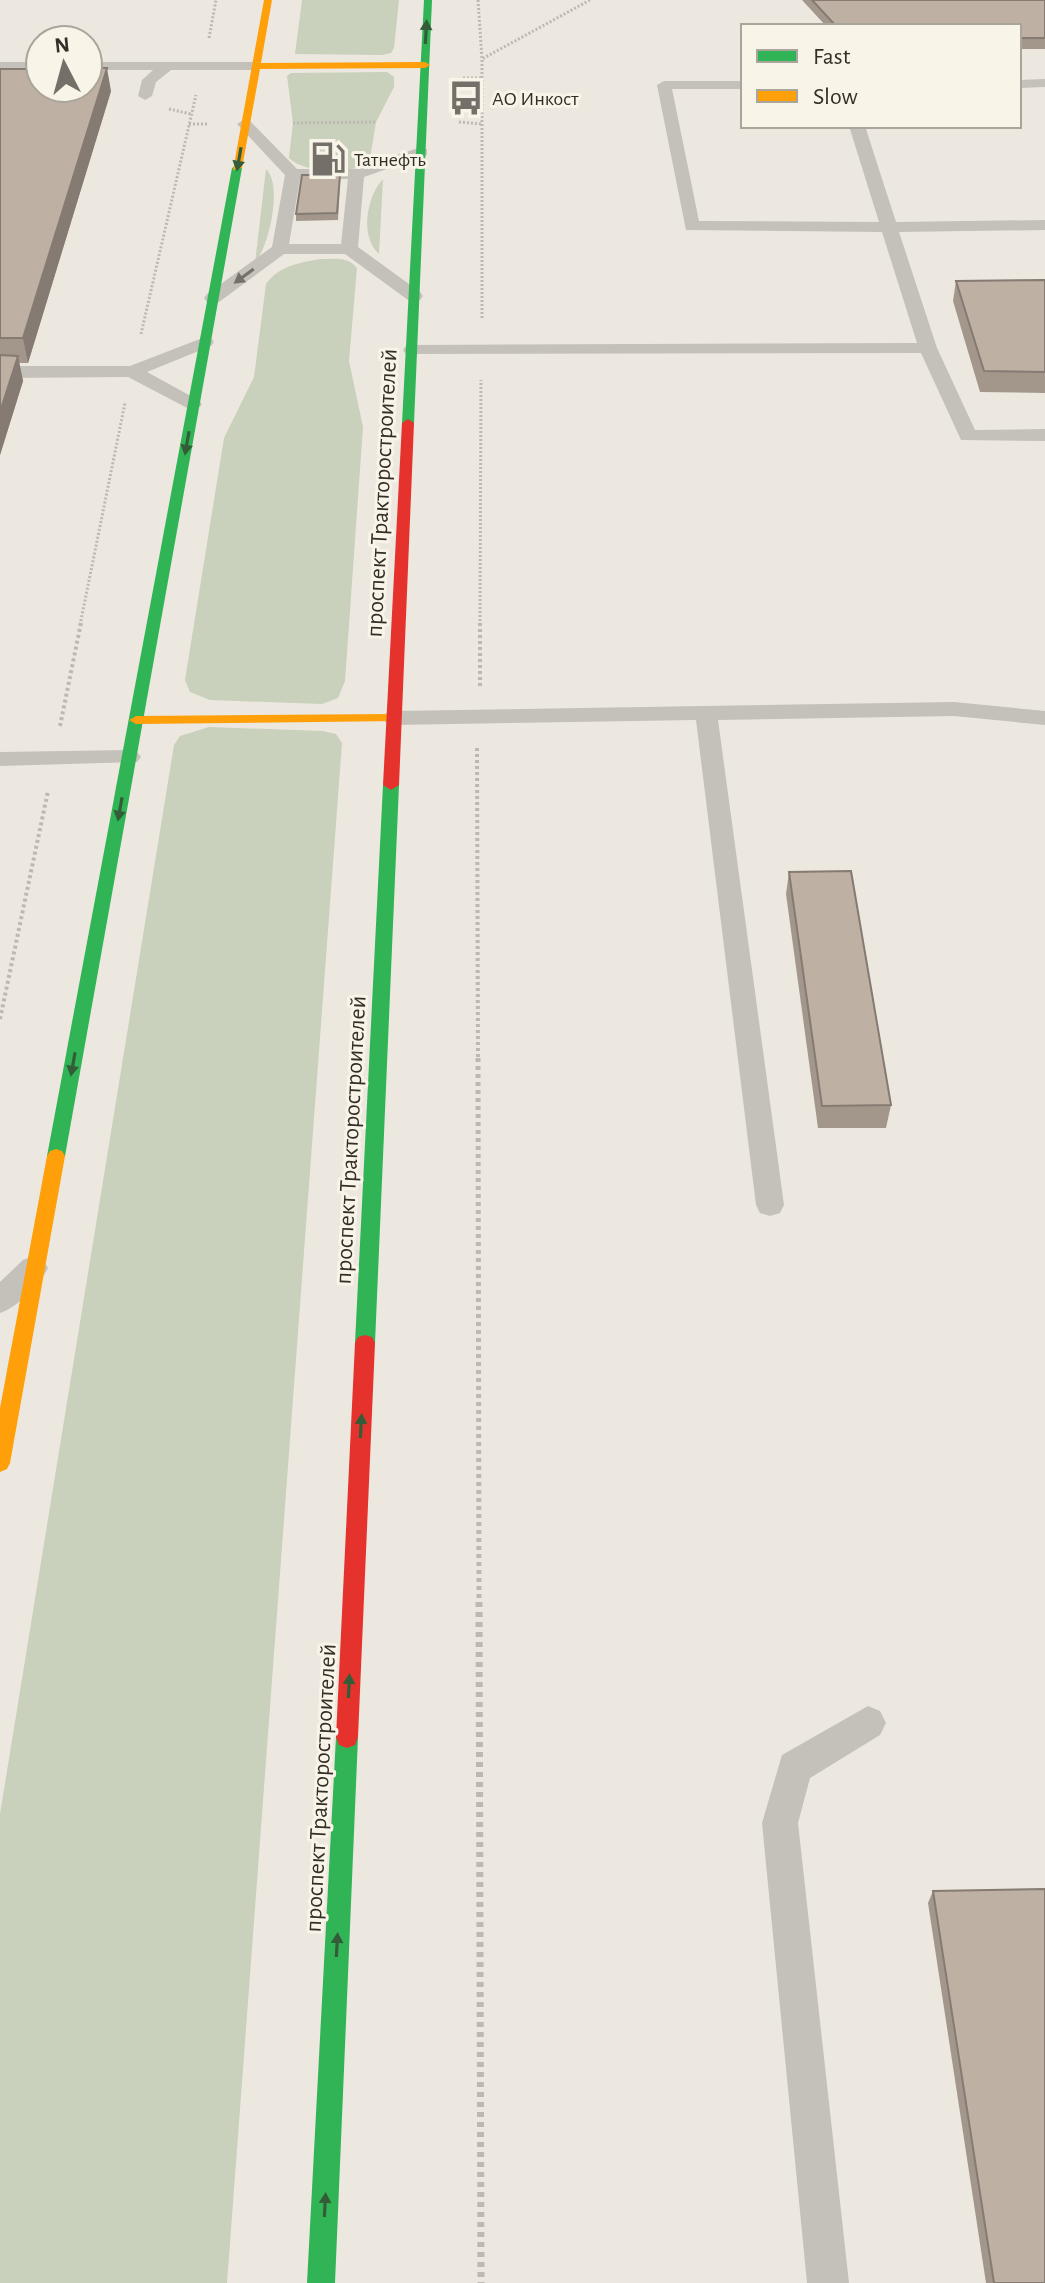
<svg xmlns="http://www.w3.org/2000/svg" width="1045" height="2283" viewBox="0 0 1045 2283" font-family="'Alegreya Sans',sans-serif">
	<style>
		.green { fill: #c9d0bb }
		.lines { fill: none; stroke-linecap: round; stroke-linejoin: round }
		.path-far3 { stroke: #bdb9b2; stroke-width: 3; stroke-dasharray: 2 2; stroke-linecap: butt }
		.path-far2 { stroke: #bdb9b2; stroke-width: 4; stroke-dasharray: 3 3; stroke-linecap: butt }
		.path-far1 { stroke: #bdb9b2; stroke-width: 5; stroke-dasharray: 4 4; stroke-linecap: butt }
		.path { stroke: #bdb9b2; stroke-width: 7; stroke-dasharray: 5 5; stroke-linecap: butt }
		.lane { fill: #c4c0ba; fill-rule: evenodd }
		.fast { fill: #30b455; fill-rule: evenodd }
		.slow { fill: #ff9f0a; fill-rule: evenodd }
		.jam { fill: #e5322d; fill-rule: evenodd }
		.wall { fill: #a3978c }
		.shaded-wall { fill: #857b72 }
		.building { fill: #beb0a3; stroke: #857b72; stroke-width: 2 }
		.oneway { fill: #335d38 }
		.oneway2 { fill: #75706a }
		.labels { text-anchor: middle; stroke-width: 6; stroke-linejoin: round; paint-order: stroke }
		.far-poi-label { font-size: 20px; fill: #342e28; stroke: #f8f4e8; text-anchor: start }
		.street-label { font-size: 24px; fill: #342e28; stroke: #f8f4e8 }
	</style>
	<rect width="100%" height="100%" fill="#ece8e0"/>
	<!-- green -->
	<g class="green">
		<path d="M302,0H399L394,48L391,53L382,55L295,54Z"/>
		<path d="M387,72L394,77V87L376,122L369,164C350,173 305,174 289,158L293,123L287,76L291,73Z"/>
		<path d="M266,169C283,185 269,246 255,263Z"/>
		<path d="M383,179L379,254C359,236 367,196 383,179Z"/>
		<path d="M320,259C333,259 348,256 357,268L349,361L363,427L345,681L338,698L322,704L210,700L190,692L185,680L224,438L254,377L266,284C279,266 298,263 320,259Z"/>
		<path d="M209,727L323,731L336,734L342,743L227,2283H0V1814L174,745L180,736Z"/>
	</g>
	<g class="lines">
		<!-- path-far3 -->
		<g class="path-far3">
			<path d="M478,0L482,59"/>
			<path d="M209,38L216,0"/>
			<path d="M463,78H482"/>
			<path d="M169,109L191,114"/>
			<path d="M459,122L482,124"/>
			<path d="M293,123L376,122"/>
			<path d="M189,124H208"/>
			<path d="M482,318V59L590,0"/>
			<path d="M141,334L196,95"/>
			<path d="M80,625L125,403"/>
			<path d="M480,625L481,380"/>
		</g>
		<!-- path-far2 -->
		<g class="path-far2">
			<path d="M480,686V623"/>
			<path d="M60,726L81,623"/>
			<path d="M477,748L478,1060"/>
			<path d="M0,1019L48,791"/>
		</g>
		<!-- path-far1 -->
		<path class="path-far1" d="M478,1058L479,1604"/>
		<!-- path -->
		<path class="path" d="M479,1602L481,2283"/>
		<!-- lane -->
		<g class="lane">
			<rect x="0" y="62" width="40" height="8"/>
			<path d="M88,62H256L263,66L256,70H171L156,82L152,96L145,100L138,96L142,80L153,70H88Z"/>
			<path d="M1045,79V87L1019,88V80Z"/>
			<path d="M664,81H743V89H672L699,221L879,222L849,126H865L896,222L1045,220V230L899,232L937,348L975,430L1045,429V441L961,440L921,353L406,354L403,350L406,346L412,345L917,343L882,232L686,230L657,85Z"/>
			<path d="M245,119L250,121L297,169H355L415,149H427V155L364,177L358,247L420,292L423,296L420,300H408L345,254H284L219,302H207L204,298L207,294L272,247L285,175L240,127L237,124ZM300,179H348L341,244H289Z"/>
			<path d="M205,337L211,338L214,342L211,346L147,372L200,401L202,405L193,411L128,377L0,378V366H130Z"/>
			<path d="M954,702L1045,711V725L954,716L718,720L784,1205L780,1213L770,1216L760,1213L756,1205L696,720L394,725L386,723L383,718L386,713L394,711Z"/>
			<path d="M129,750L137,752L141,757L137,762L0,766V752Z"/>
			<path d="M33,1256L43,1260L48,1268C39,1285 18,1307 0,1313V1282L23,1260Z"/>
			<path d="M868,1706L880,1711L886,1723L880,1735L810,1778L798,1823L849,2283H807L762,1823L782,1755Z"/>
		</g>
		<!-- fast -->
		<g class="fast">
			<path d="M424,0H432L414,423L408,427L402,423Z"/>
			<path d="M237,165L242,168L65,1156L62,1161H50L47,1156L232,168Z"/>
			<path d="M391,780L399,785L375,1343L372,1349L365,1351L358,1349L355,1343L383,785Z"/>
			<path d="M347,1726L355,1729L358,1737L335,2283H307L336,1737L339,1729Z"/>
		</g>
		<!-- slow -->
		<g class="slow">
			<path d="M264,0H272L261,63L425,62L430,65L425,68L260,69L242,168L233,170Z"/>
			<path d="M394,714L399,715V721L136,724L129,720L136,716Z"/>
			<path d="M56,1149L62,1151L65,1156L10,1463L7,1469L0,1472V1408L47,1156L50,1151Z"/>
		</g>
		<!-- jam -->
		<g class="jam">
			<path d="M408,419L414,423L399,785L391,790L383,785L402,423Z"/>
			<path d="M365,1335L372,1337L375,1343L358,1737L355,1745L347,1748L339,1745L336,1737L355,1343L358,1337Z"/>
		</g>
	</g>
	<!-- wall -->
	<g class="wall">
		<path d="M802,0H1045V49H1019V26H826Z"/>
		<path d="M0,69L111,91L28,363H19L23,381L0,455Z"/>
		<path d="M340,182L338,220L296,221V214Z"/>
		<path d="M1045,280V393L980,392L953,301L956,281Z"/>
		<path d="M789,872L891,1105L886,1128H818L786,894Z"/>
		<path d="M933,1891L1045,2283H986L928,1903Z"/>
	</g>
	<!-- shaded-wall -->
	<g class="shaded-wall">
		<path d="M107,68L111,91L28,363L23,338Z"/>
		<path d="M18,356L23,381L0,455V412Z"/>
	</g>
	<!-- building -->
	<g class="building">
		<path d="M812,0H1045V38H1019V26H836Z"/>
		<path d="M88,68H107L23,338H0V69H40V88H88Z"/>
		<path d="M302,175H340L337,213L296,214Z"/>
		<path d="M1045,280V372L984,371L956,281Z"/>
		<path d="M0,355L18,356L0,412Z"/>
		<path d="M851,871L891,1105L822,1106L789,872Z"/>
		<path d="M1045,1889V2283H994L933,1891Z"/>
	</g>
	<!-- one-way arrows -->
	<defs><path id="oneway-solid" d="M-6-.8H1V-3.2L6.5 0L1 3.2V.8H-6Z" transform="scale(2)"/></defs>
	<g class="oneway">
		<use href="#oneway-solid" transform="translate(426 32) rotate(-87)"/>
		<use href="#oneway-solid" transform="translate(239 159) rotate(100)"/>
		<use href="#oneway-solid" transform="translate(187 443) rotate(100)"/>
		<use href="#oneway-solid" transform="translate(120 809) rotate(100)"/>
		<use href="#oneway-solid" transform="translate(73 1064) rotate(100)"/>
		<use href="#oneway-solid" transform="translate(361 1426) rotate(-87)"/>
		<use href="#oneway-solid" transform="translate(349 1686) rotate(-87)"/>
		<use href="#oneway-solid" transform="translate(337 1945) rotate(-87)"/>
		<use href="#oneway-solid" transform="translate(325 2205) rotate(-87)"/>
	</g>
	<use class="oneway2" href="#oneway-solid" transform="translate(244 276) rotate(144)"/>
	<!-- icons -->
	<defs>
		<g id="bus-bare" transform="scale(2.76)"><path d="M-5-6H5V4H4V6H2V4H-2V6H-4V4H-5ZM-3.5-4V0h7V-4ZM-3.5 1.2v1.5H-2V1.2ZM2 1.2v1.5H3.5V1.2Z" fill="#746f68" stroke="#f8f4e8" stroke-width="2.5" paint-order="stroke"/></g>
		<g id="fuel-bare" transform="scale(2.76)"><path d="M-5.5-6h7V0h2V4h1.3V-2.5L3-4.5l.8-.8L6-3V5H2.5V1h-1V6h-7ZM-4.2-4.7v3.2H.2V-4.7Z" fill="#746f68" stroke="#f8f4e8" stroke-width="2.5" paint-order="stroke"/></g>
	</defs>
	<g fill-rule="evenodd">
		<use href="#bus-bare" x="466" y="98"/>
		<use href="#fuel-bare" x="328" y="159"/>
	</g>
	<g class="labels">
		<!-- far-poi labels -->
		<g class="far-poi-label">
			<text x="492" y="105">АО Инкост</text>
			<text x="354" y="166">Татнефть</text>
		</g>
		<!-- street labels -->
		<g class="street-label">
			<text transform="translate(381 493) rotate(-87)" y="8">проспект Тракторостроителей</text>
			<text transform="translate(350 1140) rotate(-87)" y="8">проспект Тракторостроителей</text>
			<text transform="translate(320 1788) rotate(-87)" y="8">проспект Тракторостроителей</text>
		</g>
	</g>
	<!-- legend -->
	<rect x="741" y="24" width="280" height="104" fill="#f8f4e8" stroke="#aaa59b" stroke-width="2"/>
	<rect x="757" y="50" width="40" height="12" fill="#30b455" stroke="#aaa59b" stroke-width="2"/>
	<text x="813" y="64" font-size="24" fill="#342e28">Fast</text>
	<rect x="757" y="90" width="40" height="12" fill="#ff9f0a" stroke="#aaa59b" stroke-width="2"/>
	<text x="813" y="104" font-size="24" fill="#342e28">Slow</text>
	<!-- north arrow -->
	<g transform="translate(64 64) rotate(354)"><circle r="38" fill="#f8f4e8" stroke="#aaa59b" stroke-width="2"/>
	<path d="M0-6L14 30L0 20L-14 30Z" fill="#746f68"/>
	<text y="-12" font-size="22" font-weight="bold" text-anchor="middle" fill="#342e28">N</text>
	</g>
</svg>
